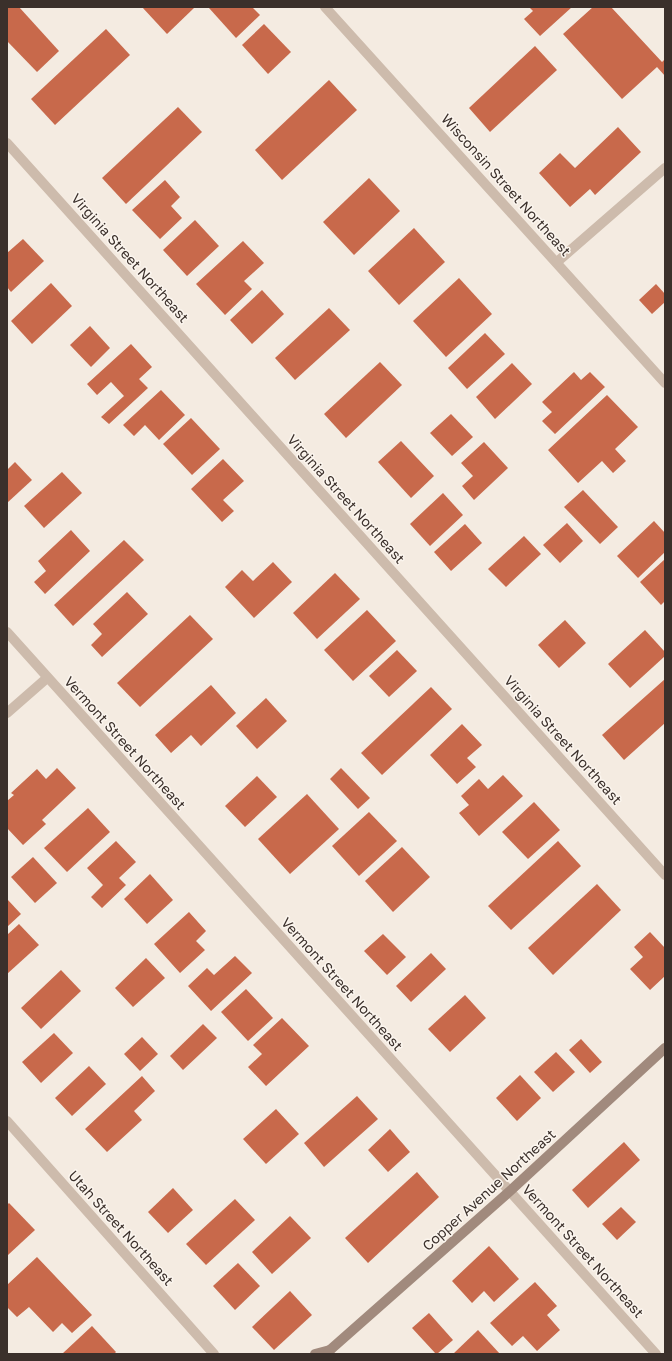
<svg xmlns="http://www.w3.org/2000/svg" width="672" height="1361" viewBox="0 0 672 1361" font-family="'Golos Text',sans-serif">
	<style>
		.building { fill: #c8694b }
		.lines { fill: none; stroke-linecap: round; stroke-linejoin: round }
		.lane { stroke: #cdbbac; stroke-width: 10 }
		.street { stroke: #cdbbac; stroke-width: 10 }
		.secondary { stroke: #a18a7d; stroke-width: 10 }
		.labels { text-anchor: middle; stroke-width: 3; stroke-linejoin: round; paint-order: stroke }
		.street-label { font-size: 14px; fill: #3b302b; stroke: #fbf5ee }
	</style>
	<rect width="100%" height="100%" fill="#f4ebe1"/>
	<!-- building -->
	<g class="building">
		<path d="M7,7H19L59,51L37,72L7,41Z"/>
		<path d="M142,7H193L194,8L167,34Z"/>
		<path d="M210,7H252L260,15L236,38L209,8Z"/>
		<path d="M529,7H572L540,36L524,19L533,11Z"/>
		<path d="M593,7H611L662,62L665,59V76L657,67L622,99L563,34Z"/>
		<path d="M264,24L291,52L268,74L242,45Z"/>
		<path d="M106,29L130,55L55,125L31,99Z"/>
		<path d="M535,46L557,70L490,132L469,108Z"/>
		<path d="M329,80L357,110L282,180L255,150Z"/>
		<path d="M178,107L202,132L126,204L102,178Z"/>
		<path d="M618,127L641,152L595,195L590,189L570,207L539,173L560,153L575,168Z"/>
		<path d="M369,178L400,211L354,255L323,222Z"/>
		<path d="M165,180L180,197L171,206L182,218L160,239L132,210Z"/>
		<path d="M195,220L219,246L187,276L163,250Z"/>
		<path d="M414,228L445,262L399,305L368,271Z"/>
		<path d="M23,239L44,261L11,292L7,287V253Z"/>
		<path d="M243,241L264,263L244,281L252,289L225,315L196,284Z"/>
		<path d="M459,278L492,314L446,357L413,321Z"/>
		<path d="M51,283L72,306L32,344L11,321Z"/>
		<path d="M656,284L665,294V302L652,314L639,300Z"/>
		<path d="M262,290L284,314L252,344L230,320Z"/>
		<path d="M329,308L350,330L295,380L275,358Z"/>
		<path d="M90,326L110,348L91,367L70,345Z"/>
		<path d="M485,333L505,354L467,389L448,368Z"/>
		<path d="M131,344L152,367L139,379L148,388L109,424L101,417L124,396L111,382L97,395L87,384Z"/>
		<path d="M380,362L402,385L346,438L324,414Z"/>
		<path d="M512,363L532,384L495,419L476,397Z"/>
		<path d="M574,372L581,380L590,372L605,387L555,434L542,421L552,412L542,402Z"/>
		<path d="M161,390L185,415L159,440L145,425L134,436L123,425Z"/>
		<path d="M607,395L638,427L615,449L626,461L613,473L602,461L578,483L548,450Z"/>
		<path d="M451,414L473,437L452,456L430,433Z"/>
		<path d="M191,418L220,449L192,475L163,444Z"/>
		<path d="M401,441L434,476L411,498L378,462Z"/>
		<path d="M484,442L508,468L474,500L462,486L473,476L461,463Z"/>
		<path d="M223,459L244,481L223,500L234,511L222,522L191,489Z"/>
		<path d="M15,462L32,480L7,503V470Z"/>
		<path d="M62,472L82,493L44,528L24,506Z"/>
		<path d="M583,490L618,527L600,544L564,507Z"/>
		<path d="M443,493L463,515L430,546L410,524Z"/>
		<path d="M654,521L665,533V552L638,578L617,556Z"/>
		<path d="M567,523L583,541L560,563L543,545Z"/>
		<path d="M465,524L482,543L451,571L434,552Z"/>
		<path d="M71,530L90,551L45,594L34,582L46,571L38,561Z"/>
		<path d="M524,536L541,554L506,587L488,569Z"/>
		<path d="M124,540L144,560L73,626L54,605Z"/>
		<path d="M665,559V601L661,605L640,582Z"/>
		<path d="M273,562L292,582L254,618L225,587L242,570L253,581Z"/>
		<path d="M335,573L360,599L317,639L293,613Z"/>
		<path d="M127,592L148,614L102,657L91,645L102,634L93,624Z"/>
		<path d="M367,610L396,641L353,681L324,650Z"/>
		<path d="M190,615L213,639L140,707L117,683Z"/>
		<path d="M565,620L586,643L559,668L538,645Z"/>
		<path d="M645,630L665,652V656L630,688L608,664Z"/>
		<path d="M397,650L417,671L389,697L369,676Z"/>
		<path d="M665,679V723L624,760L602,735Z"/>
		<path d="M211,685L236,713L201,746L191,735L171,753L155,735Z"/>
		<path d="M431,687L452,709L382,775L361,753Z"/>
		<path d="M266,698L287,721L257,749L236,726Z"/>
		<path d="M462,724L482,745L467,758L476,767L457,784L430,755Z"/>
		<path d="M57,768L76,788L42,820L46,824L23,845L7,828V801L14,795L11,793L37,769L46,779Z"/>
		<path d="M341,768L370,798L358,809L330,779Z"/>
		<path d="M503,775L523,796L479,836L459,813L469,805L461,796L479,779L488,789Z"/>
		<path d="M257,776L277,797L245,827L225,806Z"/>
		<path d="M307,794L339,829L290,874L258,839Z"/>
		<path d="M534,802L560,830L528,859L502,832Z"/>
		<path d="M88,808L110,832L67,872L44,848Z"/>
		<path d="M369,812L397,841L359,876L332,846Z"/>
		<path d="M116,841L136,862L119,878L126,885L102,908L91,897L103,885L87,868Z"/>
		<path d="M558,841L581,866L511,930L488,906Z"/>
		<path d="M402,847L430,877L393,912L365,881Z"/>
		<path d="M33,857L57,883L35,903L11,877Z"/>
		<path d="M150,874L173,900L147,924L124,899Z"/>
		<path d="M597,884L621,910L553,975L528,948Z"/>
		<path d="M7,899L21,914L7,927Z"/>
		<path d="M189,912L206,931L196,941L205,950L180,973L154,944Z"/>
		<path d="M19,924L39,945L7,974V935Z"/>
		<path d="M650,932L665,948V976L650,990L630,969L643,957L634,947Z"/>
		<path d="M383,934L406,957L387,975L364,951Z"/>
		<path d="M431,953L446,969L411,1002L396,986Z"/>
		<path d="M235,956L252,973L211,1011L188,986L207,968L214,975Z"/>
		<path d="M146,958L165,978L133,1007L115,988Z"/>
		<path d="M61,970L81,991L41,1029L21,1008Z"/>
		<path d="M246,989L273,1018L248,1041L221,1012Z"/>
		<path d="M465,995L486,1018L450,1052L428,1029Z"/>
		<path d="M282,1018L309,1046L266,1086L248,1067L262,1054L253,1045Z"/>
		<path d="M203,1024L217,1038L183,1070L170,1056Z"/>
		<path d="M54,1033L73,1053L41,1083L22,1062Z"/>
		<path d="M142,1037L158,1054L140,1071L124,1054Z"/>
		<path d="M581,1039L602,1062L590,1073L569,1050Z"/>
		<path d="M556,1052L575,1072L553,1092L534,1072Z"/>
		<path d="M89,1066L106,1084L72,1116L55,1098Z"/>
		<path d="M520,1075L541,1098L517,1121L496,1098Z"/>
		<path d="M142,1076L155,1091L134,1111L142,1120L107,1152L85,1129Z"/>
		<path d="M357,1096L378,1119L324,1167L304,1143Z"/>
		<path d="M276,1109L299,1134L266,1164L243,1139Z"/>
		<path d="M390,1129L410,1152L388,1172L368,1150Z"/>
		<path d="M624,1142L640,1160L588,1208L572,1190Z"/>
		<path d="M417,1172L439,1197L368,1263L345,1238Z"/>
		<path d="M173,1188L193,1210L168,1233L148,1212Z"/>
		<path d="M235,1199L255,1220L206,1265L186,1244Z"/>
		<path d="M9,1203L35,1230L8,1255L7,1254V1205Z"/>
		<path d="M621,1207L636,1222L617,1240L602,1224Z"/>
		<path d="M290,1216L311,1238L272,1274L252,1252Z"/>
		<path d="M489,1246L519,1279L494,1302L484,1291L472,1303L452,1281Z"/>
		<path d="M37,1257L92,1315L72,1333L62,1323L53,1332L29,1307L17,1317L7,1307V1285Z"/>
		<path d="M238,1263L260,1286L235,1310L213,1286Z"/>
		<path d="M535,1282L557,1306L547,1315L560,1330L537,1351L523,1336L512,1346L490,1323Z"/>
		<path d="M290,1291L312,1315L274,1350L252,1327Z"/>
		<path d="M429,1313L453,1340L437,1354H436L412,1328Z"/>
		<path d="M92,1326L116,1352L114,1354H62Z"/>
		<path d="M478,1330L500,1354H453Z"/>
	</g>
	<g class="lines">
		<!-- lane -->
		<path class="lane" d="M7,713L47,678"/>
		<!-- street -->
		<g class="street">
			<path d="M325,7L665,383"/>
			<path d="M7,143L665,875"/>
			<path d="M557,262L665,168"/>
			<path d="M7,632L656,1354"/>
			<path d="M7,1121L214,1354"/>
		</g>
		<!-- secondary -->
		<g class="secondary">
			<path d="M315,1354L330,1350"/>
			<path d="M328,1354L330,1350L510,1191L665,1048"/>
		</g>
	</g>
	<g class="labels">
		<!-- street labels -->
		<g class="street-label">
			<text transform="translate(506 185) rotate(48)" y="5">Wisconsin Street Northeast</text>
			<text transform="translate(130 258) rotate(48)" y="5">Virginia Street Northeast</text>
			<text transform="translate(346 499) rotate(48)" y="5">Virginia Street Northeast</text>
			<text transform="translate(563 740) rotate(48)" y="5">Virginia Street Northeast</text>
			<text transform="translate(125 743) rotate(48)" y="5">Vermont Street Northeast</text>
			<text transform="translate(342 984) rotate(48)" y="5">Vermont Street Northeast</text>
			<text transform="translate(489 1190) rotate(-42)" y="5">Copper Avenue Northeast</text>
			<text transform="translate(121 1228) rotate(48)" y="5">Utah Street Northeast</text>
			<text transform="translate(583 1251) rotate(48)" y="5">Vermont Street Northeast</text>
		</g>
	</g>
	<!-- border -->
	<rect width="672" height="1361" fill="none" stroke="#3b302b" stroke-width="16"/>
</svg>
